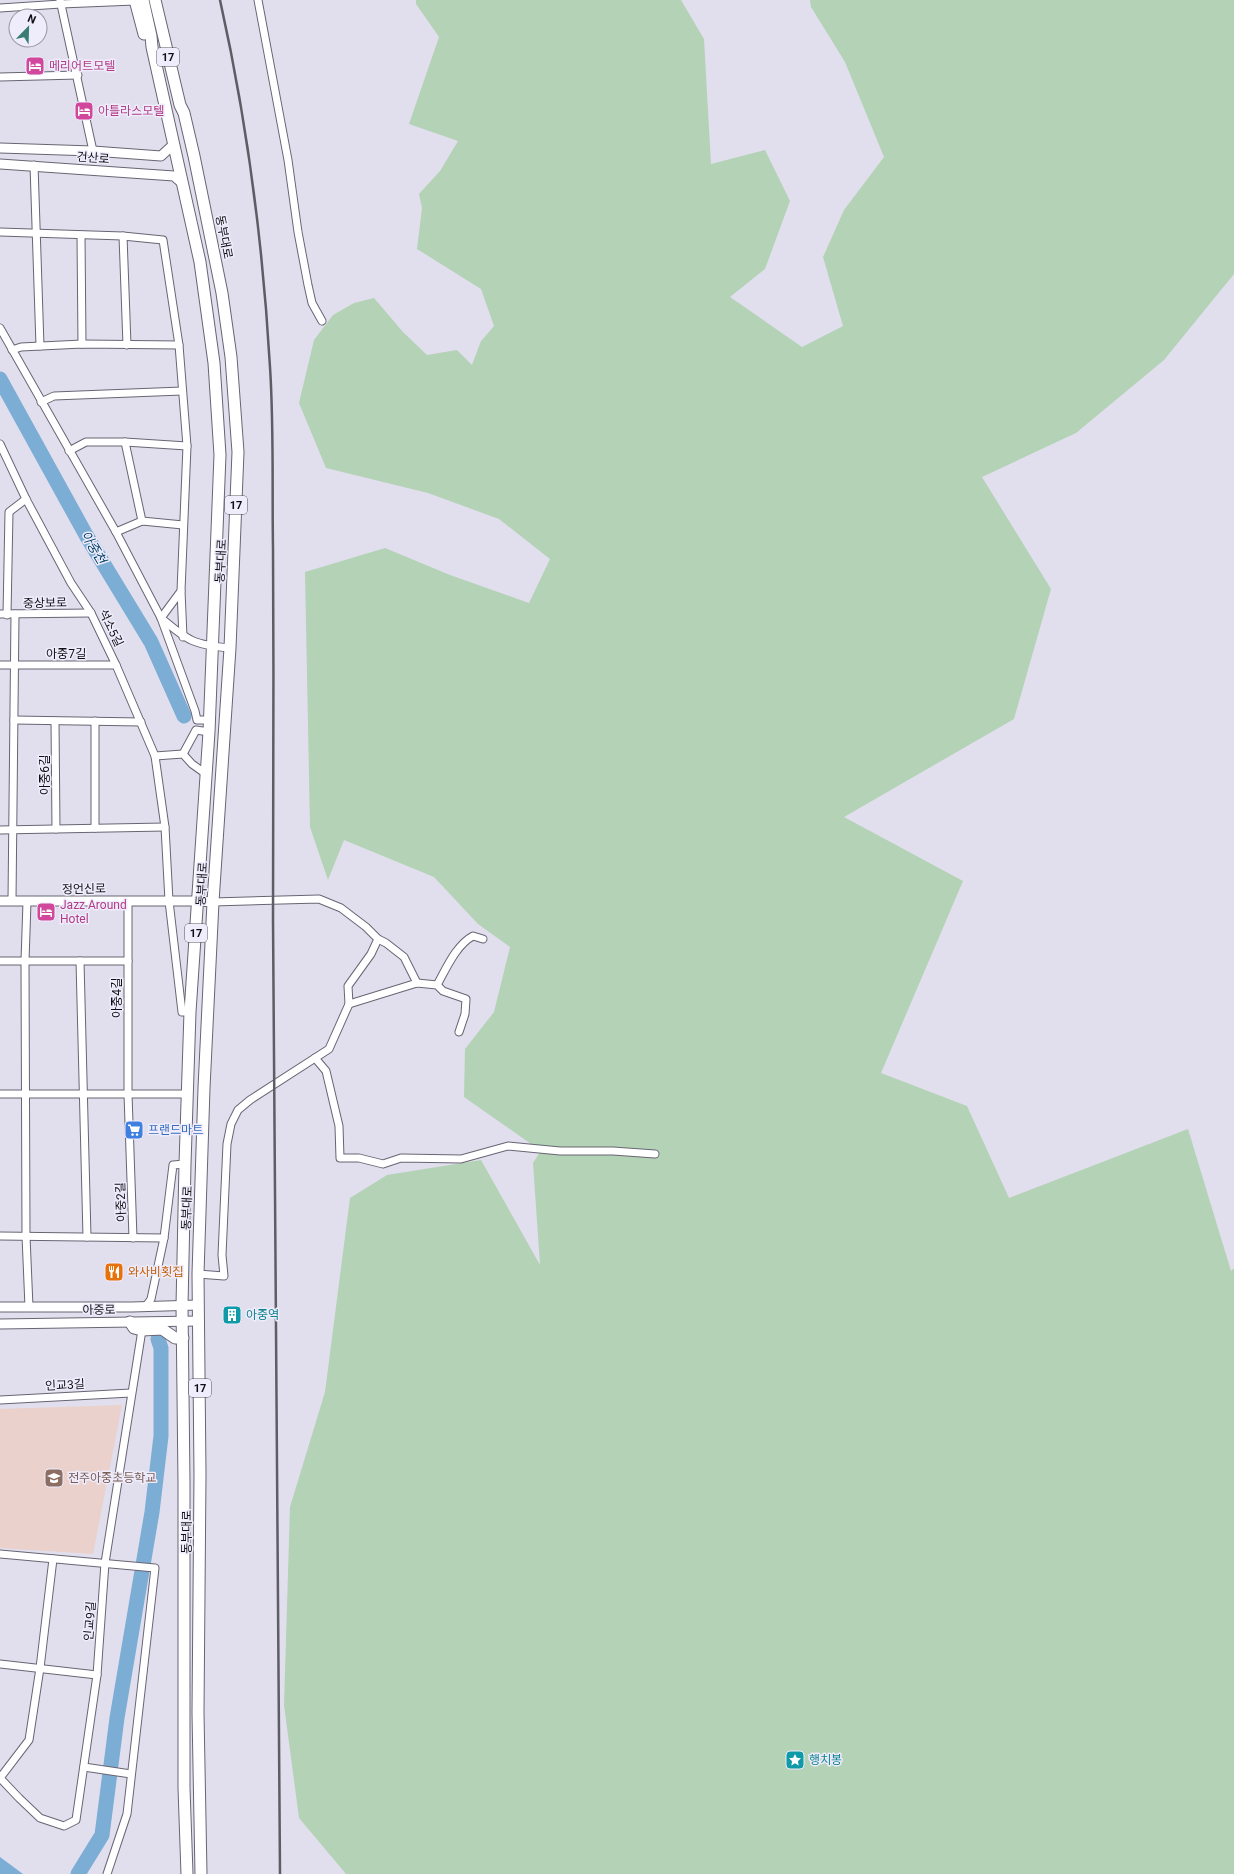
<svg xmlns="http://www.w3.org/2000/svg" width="1234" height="1874" viewBox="0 0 1234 1874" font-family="Roboto,'Noto Sans KR',sans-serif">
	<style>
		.education { fill: #ead1cb }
		.green { fill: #b4d2b5 }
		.water { fill: #7cadd5 }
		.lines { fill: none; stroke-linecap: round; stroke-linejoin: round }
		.river { stroke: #7cadd5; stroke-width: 15 }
		.minor-casing { stroke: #686573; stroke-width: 9 }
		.tertiary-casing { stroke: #686573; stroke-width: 11 }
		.primary-casing { stroke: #686573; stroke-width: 13 }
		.minor { stroke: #fff; stroke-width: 7 }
		.tertiary { stroke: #fff; stroke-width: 9 }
		.primary { stroke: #fff; stroke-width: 11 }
		.rail { stroke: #5e5c65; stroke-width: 2.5 }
		.labels { text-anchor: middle; stroke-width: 3; stroke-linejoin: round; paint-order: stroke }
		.shield { fill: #efecfc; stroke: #53515a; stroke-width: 1 }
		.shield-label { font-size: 11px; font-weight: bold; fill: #100f14 }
		.hotel-label { font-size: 12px; fill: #b23c85; stroke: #efecfc; text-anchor: start }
		.street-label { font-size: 12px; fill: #100f14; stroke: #efecfc }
		.shop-label { font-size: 12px; fill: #366cbe; stroke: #efecfc; text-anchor: start }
		.food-label { font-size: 12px; fill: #c56008; stroke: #efecfc; text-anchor: start }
		.culture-label { font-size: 12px; fill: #0d838f; stroke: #efecfc; text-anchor: start }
		.education-label { font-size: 12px; fill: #785e54; stroke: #efecfc; text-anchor: start }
		.water-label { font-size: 13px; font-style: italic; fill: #014066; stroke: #efecfc }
	</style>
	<rect width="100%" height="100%" fill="#e1dfee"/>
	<!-- education -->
	<path class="education" d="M122,1405L93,1554L0,1548V1409Z"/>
	<!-- green -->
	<path class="green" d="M416,0H681L704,39L711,164L765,150L790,201L765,269L730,297L802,347L843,326L823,257L844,210L884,157L845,62L811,7L810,0H1234V274L1164,360L1076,433L982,477L1051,589L1014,719L844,817L963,881L881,1073L967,1106L1009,1198L1188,1129L1231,1271L1234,1268V1874H346L299,1818L284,1705L290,1507L325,1392L350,1198L387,1175L481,1160L540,1265L533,1163L540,1152L531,1144L464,1097L465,1049L494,1012L510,947L478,924L434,877L344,840L328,880L310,827L305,572L385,548L450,575L529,603L550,559L499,519L428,493L326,468L299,403L314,340L333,315L354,303L374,298L403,332L427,355L457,350L472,365L481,341L494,326L481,289L417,249L422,208L419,194L440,171L458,141L409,124L439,37L416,4Z"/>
	<!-- water -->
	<path class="water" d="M0,1857L23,1874H0Z"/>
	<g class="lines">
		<!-- river -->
		<g class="river">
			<path d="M0,379L86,535L151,642L184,716"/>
			<path d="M78,1874L102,1835L117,1718L152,1512L161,1436V1348L158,1339"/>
		</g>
		<!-- minor casing -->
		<g class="minor-casing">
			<g id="minor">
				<path d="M60,0L93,151"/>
				<path d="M258,0L288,160L298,232L308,285L312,303L322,321"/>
				<path d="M0,8L61,4L135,1"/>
				<path d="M0,77L78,75"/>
				<path d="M34,165L40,346"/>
				<path d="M0,232L123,236L163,240L179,345L187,446L181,591L161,618C188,641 194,645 230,648"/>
				<path d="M81,235L82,344"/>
				<path d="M123,236L127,345"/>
				<path d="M0,328L116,532L161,618L195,711L197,720H209"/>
				<path d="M12,350L21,347L82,344L179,345"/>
				<path d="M41,402L54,396L182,391"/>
				<path d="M125,442L142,521"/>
				<path d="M0,444L26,499L71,583L91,613L116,665L155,756L165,827L169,901L182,1012H190"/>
				<path d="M69,451L86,442H125L187,446"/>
				<path d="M116,532L142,521L183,525"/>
				<path d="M181,591L183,637"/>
				<path d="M0,614L91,613"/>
				<path d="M7,615L9,512L26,499"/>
				<path d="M0,665H116"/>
				<path d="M14,720L141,722"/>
				<path d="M55,721L56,829"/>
				<path d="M183,754L196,730L209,732"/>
				<path d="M183,754L192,764L206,774"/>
				<path d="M155,756L183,754"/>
				<path d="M95,828V721"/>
				<path d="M0,830L165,827"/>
				<path d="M12,901L15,614"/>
				<path d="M128,901V1094L133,1238"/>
				<path d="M27,902L25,961L26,1236L29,1307"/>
				<path d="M378,939L386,943L404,957L417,983"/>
				<path d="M0,961H128"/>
				<path d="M80,961L87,1237"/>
				<path d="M437,985C446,969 456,945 473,936L483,939"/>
				<path d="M349,1004L417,983L437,985L443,991L466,999L465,1014L459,1032"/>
				<path d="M315,1058L326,1071L339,1126L340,1158H359L383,1164L401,1158L461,1159L508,1146L560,1151H613L655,1154"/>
				<path d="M0,1094H188"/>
				<path d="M0,1236L164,1238"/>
				<path d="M198,1274L224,1276L222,1255L227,1144L231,1124L238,1110L250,1100L329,1049L349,1004L348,986L371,954L378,939L366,927L341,908L319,899L213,902"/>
				<path d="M146,1306L151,1299L164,1238L173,1165L185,1164"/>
				<path d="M0,1400L131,1393"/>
				<path d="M0,1554L155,1568L127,1814L107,1874"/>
				<path d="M0,1664L97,1675"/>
				<path d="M84,1767L131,1774"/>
				<path d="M0,1778L19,1798L40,1818L64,1826L76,1820L97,1675L105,1563L142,1330"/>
				<path d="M0,1778L29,1740L40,1668L53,1559"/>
			</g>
		</g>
		<!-- tertiary casing -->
		<g class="tertiary-casing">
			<g id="tertiary">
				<path d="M0,148L93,151L161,156L174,144"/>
				<path d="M0,164L174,176L182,183"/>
				<path d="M0,901H198L213,902"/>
				<path d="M0,1307H132L198,1305"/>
				<path d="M0,1324L199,1321"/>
			</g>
		</g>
		<!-- primary casing -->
		<g class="primary-casing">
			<g id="primary">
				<path d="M135,0L144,34"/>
				<path d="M143,0L151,36L152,47L200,262L214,363L220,455L209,732L190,1012L185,1164L182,1306L184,1483V1788L187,1874"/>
				<path d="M155,0L180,105L184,113L194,156L222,293L231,357L238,452L230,648L213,902L204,1088L198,1274L200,1474L198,1713L201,1874"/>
				<path d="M130,1322L134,1328L142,1330L162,1329L175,1338H183"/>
			</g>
		</g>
		<!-- minor -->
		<use href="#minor" class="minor"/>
		<!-- tertiary -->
		<use href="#tertiary" class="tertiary"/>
		<!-- primary -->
		<use href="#primary" class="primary"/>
		<!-- rail -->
		<path class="rail" d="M220,0C247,121 263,244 270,367C274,428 272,488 273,548C274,672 273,796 273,920L280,1874"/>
	</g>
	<!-- icons -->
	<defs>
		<g id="hotel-square" transform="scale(1)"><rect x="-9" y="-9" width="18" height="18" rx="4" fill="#d1479c" stroke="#efecfc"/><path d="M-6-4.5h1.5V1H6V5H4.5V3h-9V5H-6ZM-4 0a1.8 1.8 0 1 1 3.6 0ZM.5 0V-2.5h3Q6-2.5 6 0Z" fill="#fff"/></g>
		<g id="supermarket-square" transform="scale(1)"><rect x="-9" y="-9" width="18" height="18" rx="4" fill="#3f7fe0" stroke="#efecfc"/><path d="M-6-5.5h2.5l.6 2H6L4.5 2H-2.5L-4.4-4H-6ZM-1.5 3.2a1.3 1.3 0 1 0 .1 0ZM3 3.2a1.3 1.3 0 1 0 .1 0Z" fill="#fff"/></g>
		<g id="restaurant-square" transform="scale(1)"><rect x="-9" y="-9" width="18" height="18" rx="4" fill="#e8710a" stroke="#efecfc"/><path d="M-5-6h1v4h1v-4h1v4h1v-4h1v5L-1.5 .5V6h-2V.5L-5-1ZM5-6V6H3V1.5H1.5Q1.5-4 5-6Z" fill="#fff"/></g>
		<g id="building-square" transform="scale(1)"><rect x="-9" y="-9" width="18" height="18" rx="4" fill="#0f9aa8" stroke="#efecfc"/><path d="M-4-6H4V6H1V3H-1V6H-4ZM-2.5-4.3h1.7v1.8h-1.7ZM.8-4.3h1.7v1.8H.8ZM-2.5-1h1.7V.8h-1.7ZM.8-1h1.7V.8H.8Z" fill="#fff"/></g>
		<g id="school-square" transform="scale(1)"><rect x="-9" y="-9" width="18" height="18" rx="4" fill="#8d6e63" stroke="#efecfc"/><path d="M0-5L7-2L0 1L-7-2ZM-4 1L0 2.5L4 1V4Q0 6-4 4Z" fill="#fff"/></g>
		<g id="sight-square" transform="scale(1)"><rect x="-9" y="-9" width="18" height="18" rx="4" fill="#0f9aa8" stroke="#efecfc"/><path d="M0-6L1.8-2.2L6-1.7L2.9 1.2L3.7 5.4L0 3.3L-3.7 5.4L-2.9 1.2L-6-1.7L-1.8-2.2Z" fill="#fff"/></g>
	</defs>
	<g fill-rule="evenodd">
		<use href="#hotel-square" x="35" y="66"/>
		<use href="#hotel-square" x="84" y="111"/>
		<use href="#hotel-square" x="46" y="912"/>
		<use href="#supermarket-square" x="134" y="1130"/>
		<use href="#restaurant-square" x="114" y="1272"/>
		<use href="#building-square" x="232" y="1315"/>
		<use href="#school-square" x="54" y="1478"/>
		<use href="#sight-square" x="795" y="1760"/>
	</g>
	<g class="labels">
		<!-- shield labels -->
		<g class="shield">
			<rect x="157" y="48" width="22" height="18" rx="3"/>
			<rect x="225" y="496" width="22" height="18" rx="3"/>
			<rect x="185" y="924" width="22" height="18" rx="3"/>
			<rect x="189" y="1379" width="22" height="18" rx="3"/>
		</g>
		<g class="shield-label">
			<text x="168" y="61">17</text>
			<text x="236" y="509">17</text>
			<text x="196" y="937">17</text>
			<text x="200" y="1392">17</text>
		</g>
		<!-- hotel labels -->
		<g class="hotel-label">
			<text x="49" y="70">메리어트모텔</text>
			<text x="98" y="115">아틀라스모텔</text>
			<text x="60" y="909">Jazz Around<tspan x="60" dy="14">Hotel</tspan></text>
		</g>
		<!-- street labels -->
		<g class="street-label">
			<text transform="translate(93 158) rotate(4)" y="4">건산로</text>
			<text transform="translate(224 237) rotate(79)" y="4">동부대로</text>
			<text transform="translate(221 561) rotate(-87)" y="4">동부대로</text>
			<text transform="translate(45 603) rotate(-1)" y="4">중상보로</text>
			<text transform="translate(111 628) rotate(64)" y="4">석소5길</text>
			<text x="66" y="658">아중7길</text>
			<text transform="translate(45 775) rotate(-90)" y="4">아중6길</text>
			<text transform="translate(202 884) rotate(-87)" y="4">동부대로</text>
			<text transform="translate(84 889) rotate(-1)" y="4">정언신로</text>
			<text transform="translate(117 998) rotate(-90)" y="4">아중4길</text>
			<text transform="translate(121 1202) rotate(-92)" y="4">아중2길</text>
			<text transform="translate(187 1208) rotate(-88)" y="4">동부대로</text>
			<text transform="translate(99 1310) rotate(-1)" y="4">아중로</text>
			<text transform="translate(65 1385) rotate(-3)" y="4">인교3길</text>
			<text transform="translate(187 1532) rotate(-90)" y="4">동부대로</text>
			<text transform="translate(90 1621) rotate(-86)" y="4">인교9길</text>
		</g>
		<!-- shop labels -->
		<g class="shop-label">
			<text x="148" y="1134">프랜드마트</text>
		</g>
		<!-- food labels -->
		<g class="food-label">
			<text x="128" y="1276">와사비횟집</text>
		</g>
		<!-- culture labels -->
		<g class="culture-label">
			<text x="246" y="1319">아중역</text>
			<text x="809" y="1764">행치봉</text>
		</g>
		<!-- education labels -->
		<g class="education-label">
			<text x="68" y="1482">전주아중초등학교</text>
		</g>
		<!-- water labels -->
		<g class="water-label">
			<text transform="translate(94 547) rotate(59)" y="5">아중천</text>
		</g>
	</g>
	<!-- north arrow -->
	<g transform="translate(28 28) rotate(23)"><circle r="19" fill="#efecfc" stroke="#96949f"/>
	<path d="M0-3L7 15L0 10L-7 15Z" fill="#397e75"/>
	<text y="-6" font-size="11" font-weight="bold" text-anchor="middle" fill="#100f14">N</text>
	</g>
</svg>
